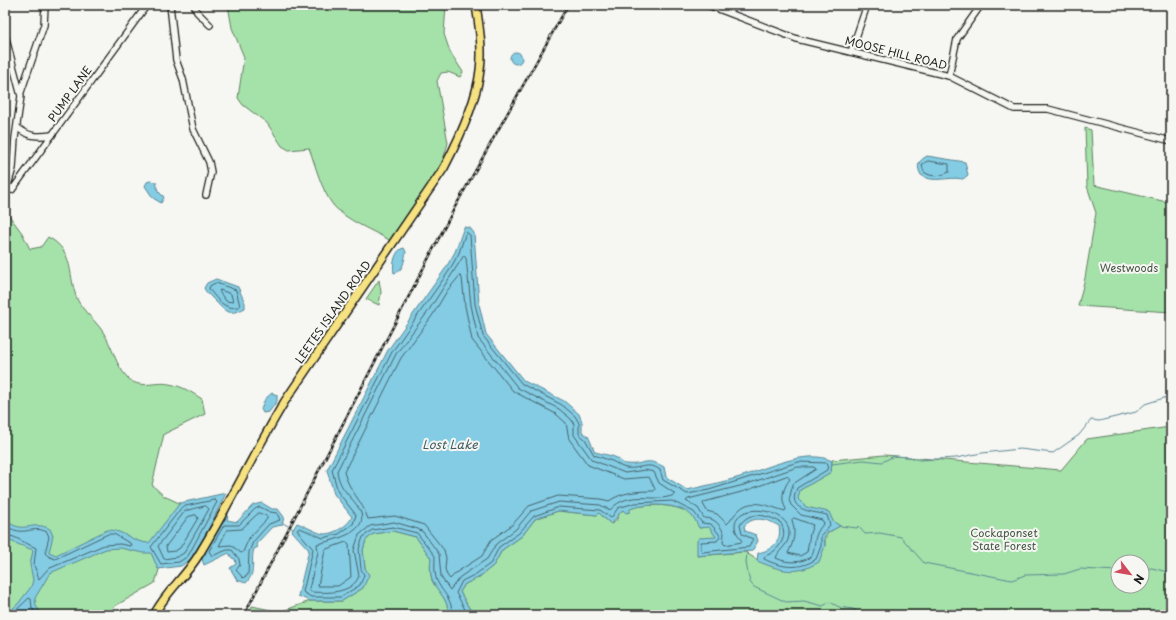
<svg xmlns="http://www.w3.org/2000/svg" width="1176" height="620" viewBox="0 0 1176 620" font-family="'Playpen Sans',sans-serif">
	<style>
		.green { fill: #a5e2a9; stroke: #607f62; fill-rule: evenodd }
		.water { fill: #83cce3; stroke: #5a8693 }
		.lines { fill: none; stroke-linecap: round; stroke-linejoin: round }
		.shore { stroke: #45626c; stroke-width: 1 }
		.stream { stroke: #5a8693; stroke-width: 1 }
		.minor-casing { stroke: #1c1c1c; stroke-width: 8 }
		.major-casing { stroke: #1c1c1c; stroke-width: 10 }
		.minor { stroke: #f6f6f2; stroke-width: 5.5 }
		.major { stroke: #f6e281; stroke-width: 7 }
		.rail-casing { stroke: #1c1c1c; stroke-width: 2.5 }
		.rail { stroke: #f6f6f2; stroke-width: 1; stroke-dasharray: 3; stroke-linecap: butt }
		.labels { text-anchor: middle; stroke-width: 4; stroke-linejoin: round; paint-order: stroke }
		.street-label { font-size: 11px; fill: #1c1c1c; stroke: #f6f6f2 }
		.park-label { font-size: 11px; fill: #455746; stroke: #f6f6f2 }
		.water-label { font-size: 12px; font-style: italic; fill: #405a62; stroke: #f6f6f2 }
	</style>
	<rect width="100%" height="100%" fill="#f6f6f2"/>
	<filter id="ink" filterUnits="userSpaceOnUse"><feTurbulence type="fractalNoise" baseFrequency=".025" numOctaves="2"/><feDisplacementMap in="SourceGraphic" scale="8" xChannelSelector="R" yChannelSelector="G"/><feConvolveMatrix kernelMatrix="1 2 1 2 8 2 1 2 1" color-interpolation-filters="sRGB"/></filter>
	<g filter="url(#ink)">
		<!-- green -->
		<g class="green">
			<path d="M228,5H446L444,34L450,52L463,72L460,77L448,72L441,73L437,81L448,143L443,160L430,183L391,241C374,231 345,220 333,205C321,189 316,167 309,148L289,150L282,146L267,123L243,105L238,98L244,57L232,28Z"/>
			<path d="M1085,128L1091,130L1094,185L1171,203V312L1078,306L1085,278L1096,213L1087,186Z"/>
			<path d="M5,210L22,233L30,249L41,247L48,237C76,252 67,277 78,301C84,312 96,321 103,332C113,347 115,365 128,378C139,390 156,381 169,384C182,386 191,392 202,399L205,414L164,434L152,485L164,496L179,503L155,583L115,606L108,615H5Z"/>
			<path d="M379,280L381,292L379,305L366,299Z"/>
			<path d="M1171,419V615H473L460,592L465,584L478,578L494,565L502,550L522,536L535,519L558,511L597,515L599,513L611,524L616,521L620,512C636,503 677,502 692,515C695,518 697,524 700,528L709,526L717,537L697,556L745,552C761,563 776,570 795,570L825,546C824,533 829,532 840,526L806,507L797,499L800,490L831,472L832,460L884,455L1061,470L1087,439L1170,427ZM1118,562H1142V586H1118Z"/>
			<path d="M393,531L416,537L431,558C430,565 430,573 432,580C437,592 451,601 447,615H250L252,606L280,612L310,601H342L363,588L365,568L363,550L366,540L373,534Z"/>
		</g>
		<!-- water -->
		<g class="water">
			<circle cx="516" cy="58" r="6"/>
			<path d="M927,156L965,162L968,175L963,179C947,176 933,184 921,175C916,166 918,161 927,156Z"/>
			<path d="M150,181L156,182L158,191L164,197L161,203L153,198L145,186L147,182Z"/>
			<path d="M464,227L470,228L474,233L479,304L486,334L524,381L564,401L579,414L582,422V432L588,436L595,452C602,454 611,455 617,458C621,461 622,464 627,464C644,466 645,456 664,467L666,477L687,490C705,486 723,482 740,477C764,469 808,448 832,461L831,472L800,490L798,499L806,507L829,512L833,521L840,526L827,533L824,537L825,546L819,562C795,576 782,571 757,561L758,553C772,550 782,542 779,526C767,519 754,515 744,526L745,531L756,535L758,541L752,551L697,556V541L699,538L716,537L709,527L699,528C697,524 695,518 691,515C678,503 646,503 630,509V512L626,513L623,510C618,513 616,520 611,524L599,513L597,515L558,511L535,519L522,536L502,550L494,565L478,578L465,584L460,592L473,615H447C451,601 437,592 432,580C430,572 430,565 431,558L416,537L393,531L373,534L366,540L363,550L365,568L369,575L363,588L342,601H310L298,596L309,550L292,531L297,523C303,525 319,534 324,534C334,534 348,526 352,517L334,494L327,470L388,350L445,269L455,252Z"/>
			<path d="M404,248L406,252C404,260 404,271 394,273C392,265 395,249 404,248Z"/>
			<path d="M216,279L238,287L245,303V308C226,318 224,309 212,298C209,294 206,293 204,288L207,283Z"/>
			<path d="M272,393L277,395V401L269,412L263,413L261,409L265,399Z"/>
			<path d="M226,493L210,526L191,559L181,566L158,569L151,553H143L120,548L106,549L50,573L35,598L36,606L42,615H5L17,605L31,587L33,580L30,565L33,550L5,539V520C26,536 31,519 50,529L53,536L49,552L56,555L107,530C123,529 133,543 149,543L180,503Z"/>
			<path d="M262,503L272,509H278L284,517L282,525L272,527L256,544L258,547L254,549C250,561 257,572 246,583L237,580L230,568L236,564L235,559L232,558L229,553L204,565L202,559L206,553L205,551L229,508L227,520L237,522L253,505Z"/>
		</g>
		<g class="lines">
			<!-- shore -->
			<g class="shore">
				<path d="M928,161L949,164V172C941,176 932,178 924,172L922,165Z"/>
				<path d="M464,256L466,258L471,305L478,338L518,388L559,409L571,419L574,424V435L592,460L625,473L645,470L654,472L659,483L674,493V495C654,504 630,488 610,510L600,505L559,502L531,511L516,529L496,544L487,559L460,577L450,590L441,577L439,554L423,532L418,529L394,522L370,526L359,535L354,550L359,576C352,594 327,593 311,592L309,589L318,552L317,544C329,541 368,534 361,513C354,496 340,493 337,471L396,354L427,313Z"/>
				<path d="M460,276L462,278L465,306L472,340L513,391L556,414L566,423L569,439L588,465L624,479L649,477L655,489L654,491C638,491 622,492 609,501L601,499L558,496L529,506L512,525L491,540L482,556L457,572L450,579L447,575L445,569L446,558L444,550L424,525L395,516L368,519C362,500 349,491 344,472L401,358L432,316L447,291Z"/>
				<path d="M216,283L236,290L240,306C226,312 217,299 209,289L210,286Z"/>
				<path d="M220,290L231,294L233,302L226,301L220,293Z"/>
				<path d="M798,467H814L816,469L793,484L789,500L791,505L801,515L822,520L824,523C812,537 817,540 812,556C802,563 788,564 776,558C779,548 790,546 789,531C787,507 734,502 735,526C735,534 741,537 742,542L725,545L723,543L724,533C719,524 715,518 704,518L698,508L686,501L688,499L744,485Z"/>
				<path d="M787,476L790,479C783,488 780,499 786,509L785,511C770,507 752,497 739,510C734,514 731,521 727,524L717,514L707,511L703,504L704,502L745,491Z"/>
				<path d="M215,500L217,502L188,556L179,562L161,564L151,547L182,507Z"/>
				<path d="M206,506L209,509L184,553L177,557L164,559L158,546L185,511Z"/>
				<path d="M260,507L270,512L277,513L280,520L269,524L253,542L249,552L248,575L243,578L236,570L240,565L239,559L232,550H227L212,556L209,551L224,525H239L255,509Z"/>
				<path d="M259,513L267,516V519L249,538L243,552L241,553L231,545L219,546L227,530L241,529Z"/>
				<path d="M196,515L198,518L180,548L175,551L167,552L166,546L188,517Z"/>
				<path d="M794,518L813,525L810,533L807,552L800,556L788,553C794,542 796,532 792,520Z"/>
				<path d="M5,525C24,539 31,524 47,532L49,537L45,553L48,556L55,559L108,534H114L131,544L130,546L120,544L104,545L48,569L39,579L34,565L36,548L14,537L5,535"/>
				<path d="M347,542L349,544L351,577L338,586H318L325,550Z"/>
				<path d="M11,615L29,598L31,599L32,608L37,615"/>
				<path d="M451,615C455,600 440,591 436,578C434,570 435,564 435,556L417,533L393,527L372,530L363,537L359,549L361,569L364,575L360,585L341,597H311L303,592L313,549L297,530L300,528L323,538L339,534L353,524L356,515L338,492L332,470L392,352L449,271L459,253L466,232L470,235L475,304L483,336L522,384L562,405L575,416L579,423V434L585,439L594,455C600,457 606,459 612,461C617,463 620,467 626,468C639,470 648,461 660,470L663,480L687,494L709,490L798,462L828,463L827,470L797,488C786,511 811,511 827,515L830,525L821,535V546L816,559C800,570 782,568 764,559L765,556C778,552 790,536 780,522C767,515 749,510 740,525L742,534L753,539L749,547L703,552L701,550V542L717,541L720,537L719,534L711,524L702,523L694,512L672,501L635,503L618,508L611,518L600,510L559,507L534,516L519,533L499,547L491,563L476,574L462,581L456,593L468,615"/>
			</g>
			<!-- stream -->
			<g class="stream">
				<path d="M832,464L863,460L882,462L894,456L910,457L919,460L956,458L982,453L1020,449L1053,453L1079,435L1091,420L1099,421L1136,412L1145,404L1167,397L1171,392"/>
				<path d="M283,523L293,529"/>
				<path d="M840,526L857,528L858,526L865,534L880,533L901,537L924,563L1012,580L1025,575L1064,574L1080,569L1118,571"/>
				<path d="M747,553L746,562L748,574L750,582L754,587L786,602L804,601L823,606L830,602L839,607L853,609L862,615"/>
				<path d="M1142,569L1152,568L1171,573"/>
			</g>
			<!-- minor casing -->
			<g class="minor-casing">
				<g id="minor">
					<path d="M170,5L176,60L183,79L193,129L209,162L211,172L206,195"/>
					<path d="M194,5L197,12L210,25"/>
					<path d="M708,5L797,39L949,76L1014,109H1048L1171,141"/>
					<path d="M5,35L21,96L15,138L13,168L8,185L12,190L147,5"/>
					<path d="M851,52L867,5"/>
					<path d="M949,76L957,39L981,5"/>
					<path d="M21,92L44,25L45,5"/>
					<path d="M18,128C29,137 38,137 52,135"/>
				</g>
			</g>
			<!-- major casing -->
			<g class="major-casing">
				<path id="major" d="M154,615C165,593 185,577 198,556C229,506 254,452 285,401L444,168C458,141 477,101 480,70C483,48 479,26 476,5"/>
			</g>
			<!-- minor -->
			<use href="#minor" class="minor"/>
			<!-- major -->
			<use href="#major" class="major"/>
			<!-- rail casing -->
			<g class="rail-casing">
				<path id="rail" d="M244,615L455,207L568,5"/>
			</g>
			<!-- rail -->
			<use href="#rail" class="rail"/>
		</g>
	</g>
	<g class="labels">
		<!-- street labels -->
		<g class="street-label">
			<text transform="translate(896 53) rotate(14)" y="4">MOOSE HILL ROAD</text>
			<text transform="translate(70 94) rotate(-54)" y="4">PUMP LANE</text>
			<text transform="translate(333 312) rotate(-55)" y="4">LEETES ISLAND ROAD</text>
		</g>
		<!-- park labels -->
		<g class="park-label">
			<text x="1129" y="272">Westwoods</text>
			<text x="1004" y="537">Cockaponset<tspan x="1004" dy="13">State Forest</tspan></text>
		</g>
		<!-- water labels -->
		<g class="water-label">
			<text x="450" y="449">Lost Lake</text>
		</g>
	</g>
	<!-- margin -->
	<rect width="1176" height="620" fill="none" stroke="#f6f6f2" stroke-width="20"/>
	<rect x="10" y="10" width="1156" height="600" fill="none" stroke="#1c1c1c" stroke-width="1.5" filter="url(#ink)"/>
	<!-- north arrow -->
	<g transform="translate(1130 574) rotate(121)"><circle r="19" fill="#f6f6f2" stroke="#9f9f9c"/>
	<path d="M0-3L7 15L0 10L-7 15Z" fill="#d1495b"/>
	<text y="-6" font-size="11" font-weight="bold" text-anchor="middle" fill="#1c1c1c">N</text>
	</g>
</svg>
